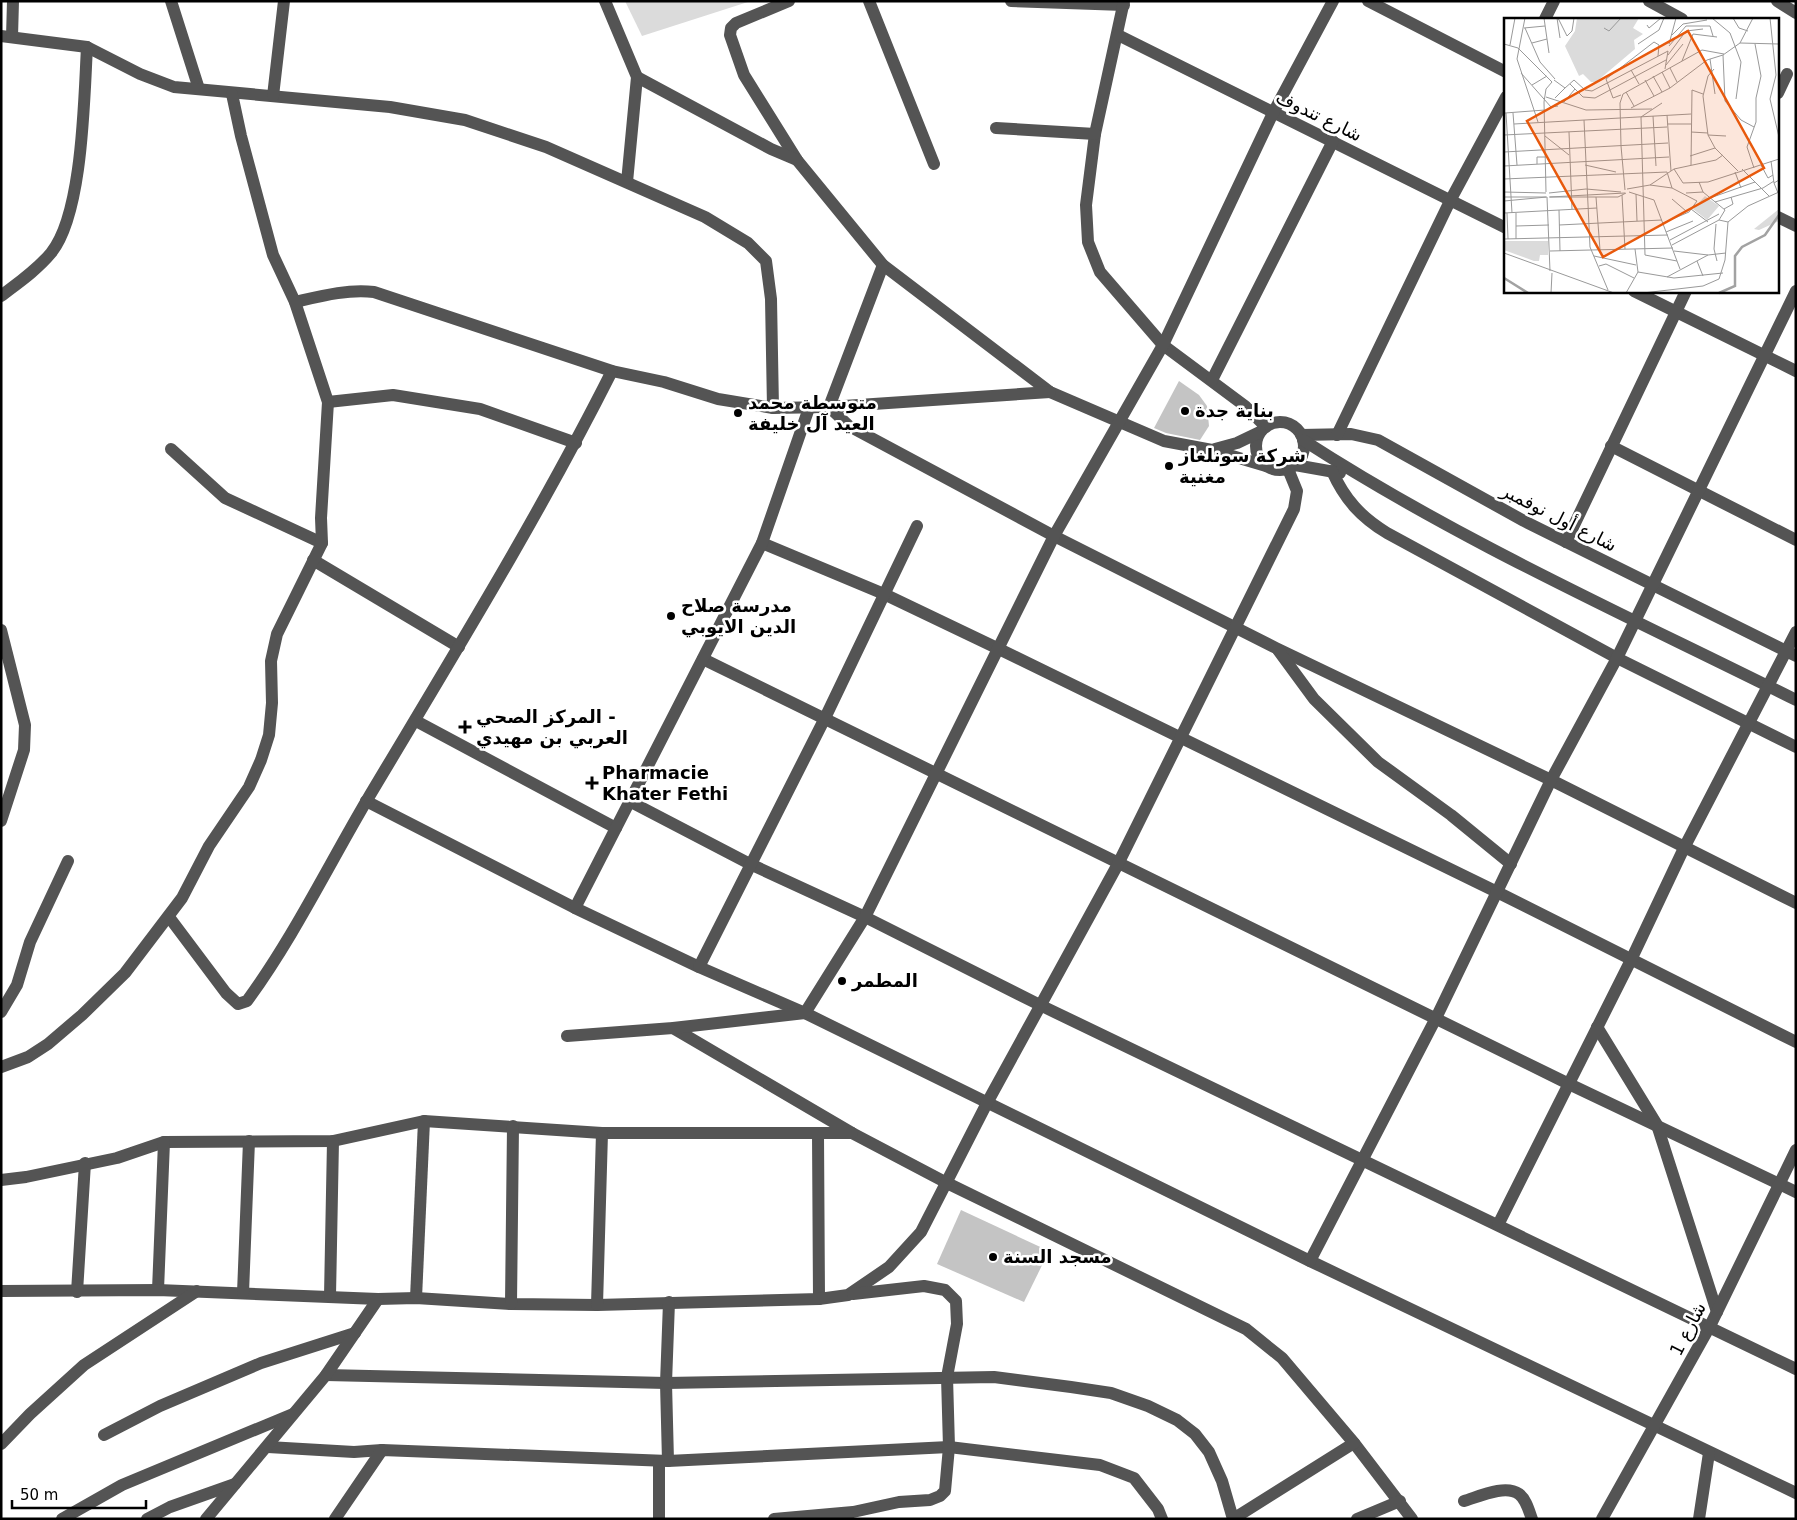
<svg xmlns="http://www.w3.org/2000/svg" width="1797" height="1520" viewBox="0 0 1797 1520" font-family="'DejaVu Sans',Cairo,sans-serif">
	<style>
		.green { fill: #dbdbdb }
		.building { fill: #c4c4c4 }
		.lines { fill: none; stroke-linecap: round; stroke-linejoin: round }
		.minor { stroke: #545454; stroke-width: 12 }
		.poi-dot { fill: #000; stroke: #fff; stroke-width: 2 }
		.labels { text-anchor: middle; stroke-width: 5; stroke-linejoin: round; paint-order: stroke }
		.street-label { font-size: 18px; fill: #000; stroke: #fff }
		.poi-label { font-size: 18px; font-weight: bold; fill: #000; stroke: #fff; text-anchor: start }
		.inset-river { fill: none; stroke: #a2a2a2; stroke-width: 2.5 }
		.inset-road { fill: none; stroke: #999; stroke-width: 1 }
		.view { fill: #e8590c; fill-opacity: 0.15; stroke: #e8590c; stroke-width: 2.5 }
		.inset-edge { fill: none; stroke: #000; stroke-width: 2.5 }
	</style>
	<rect width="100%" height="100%" fill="#fff"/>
	<!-- green -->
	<path class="green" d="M625,1H751L642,36Z"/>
	<!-- building -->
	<g class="building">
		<path d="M1179,381L1199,395L1207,406L1209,426L1200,440L1166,433L1154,428Z"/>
		<path d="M961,1210L1049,1251L1024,1302L937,1264Z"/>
	</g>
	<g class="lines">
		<!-- minor -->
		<g class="minor">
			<path d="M171,1L199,89"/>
			<path d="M605,1L637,77L627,182"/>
			<path d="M789,1L736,23L731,28L730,35L744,75L797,160L883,265L1050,392L1164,441L1212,450L1266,466"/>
			<path d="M869,1L934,164"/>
			<path d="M1011,1L1124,5"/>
			<path d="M1124,1L1095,134L1086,205L1088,242L1100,272L1163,345L1245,406L1266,427"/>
			<path d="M1368,1L1506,72"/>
			<path d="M1649,1L1682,19"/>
			<path d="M1777,1L1796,13"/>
			<path d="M1545,19L1554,1"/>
			<path d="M1118,35L1506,228"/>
			<path d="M1,36L87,47L140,74L174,87L390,107L465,120L546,147L705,217L748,243L766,261L771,299L773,408"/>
			<path d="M12,37L13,1"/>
			<path d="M637,77L771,149L797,160"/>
			<path d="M1778,93L1787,74"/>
			<path d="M273,96L284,1"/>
			<path d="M996,128L1095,134"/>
			<path d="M1778,217L1796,226"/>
			<path d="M883,265L829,407L849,426L1054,536L1276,648L1551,780L1796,903"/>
			<path d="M1634,291L1796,371"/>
			<path d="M1,296C18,283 37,270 51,253C83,214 84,98 87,47"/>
			<path d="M295,302C321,296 347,289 374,292L612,371L664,382L718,399L773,408L829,407L1050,392"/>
			<path d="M1212,380L1333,141"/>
			<path d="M328,402L393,395L480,409L576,443"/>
			<circle cx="1280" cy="446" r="24"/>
			<path d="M1301,435L1351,434L1378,440L1524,521L1796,656"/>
			<path d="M1337,435L1450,201L1506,97"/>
			<path d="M1303,440C1459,541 1630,617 1796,700"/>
			<path d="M1611,446L1796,540"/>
			<path d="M171,449L225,498L322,543"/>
			<path d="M1215,449L1237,443L1260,432"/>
			<path d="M1295,465L1340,473"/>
			<path d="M1332,471C1345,500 1361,517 1387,533L1617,658L1796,747"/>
			<path d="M1566,542L1686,291"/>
			<path d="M762,543L884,594L999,649L1497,892L1796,1042"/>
			<path d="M313,560L459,647"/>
			<path d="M1,630L25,725L24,750L1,821"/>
			<path d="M1278,650L1314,699L1378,762L1451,815L1511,864"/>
			<path d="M703,659L1569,1084L1796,1192"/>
			<path d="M416,721L616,828"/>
			<path d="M366,801L575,908L699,967L805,1013L1310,1261L1796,1493"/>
			<path d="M631,802L750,864L865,917L1042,1006L1796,1369"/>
			<path d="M575,908L762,543L809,408"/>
			<path d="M169,917L226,993L238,1004L247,1001C293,938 327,868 367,800C451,659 538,518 612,371"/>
			<path d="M699,967L825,718L917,526"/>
			<path d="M1,1012L17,985L30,942L68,861"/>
			<path d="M1597,1027L1657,1125L1717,1312"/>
			<path d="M673,1028L852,1133L947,1183L1246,1329L1282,1358L1354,1443L1412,1519"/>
			<path d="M567,1036L673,1028L805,1013L865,917L1054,536L1163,345L1273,113L1333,1"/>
			<path d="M1,1067L28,1057L48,1044L82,1015L125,973L182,898L209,846L249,787L261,760L269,735L272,703L271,661L277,634L322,543L321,518L328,402L295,302L273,255L241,136L232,94"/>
			<path d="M818,1134L819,1299"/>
			<path d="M1,1180L26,1177L117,1158L164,1142L333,1141L424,1121L602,1133H852"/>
			<path d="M1498,1225L1631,960L1684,848L1796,632"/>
			<path d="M1310,1261L1436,1018L1551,780L1617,658L1796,291"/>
			<path d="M158,1290L164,1142"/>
			<path d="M1,1291L158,1290L378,1299L416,1298L511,1304L597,1305L819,1299L848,1295L889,1267L921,1232L987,1103L1118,864L1294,509L1297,491L1288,469"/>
			<path d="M77,1292L85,1163"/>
			<path d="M243,1293L249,1141"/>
			<path d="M330,1296L333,1141"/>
			<path d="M416,1298L424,1121"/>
			<path d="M511,1304L513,1126"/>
			<path d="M597,1305L602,1133"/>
			<path d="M326,1375L666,1383L994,1377L1071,1387L1111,1393L1148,1406L1177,1420L1195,1434L1209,1452L1222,1481L1233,1519L1354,1443"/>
			<path d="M104,1435L160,1406L261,1363L355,1333"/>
			<path d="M1,1444L30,1414L84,1365L197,1291"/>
			<path d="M268,1447L354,1452L382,1450L668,1461L949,1447L1100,1465L1134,1478L1158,1509L1162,1519"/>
			<path d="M668,1461L666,1383L669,1302"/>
			<path d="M1464,1501C1478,1497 1505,1484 1519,1494C1526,1499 1529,1511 1532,1519"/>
			<path d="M62,1519L122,1485L293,1414"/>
			<path d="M147,1519L170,1507L235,1484"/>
			<path d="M206,1519L326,1375L378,1299"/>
			<path d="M335,1519L382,1450"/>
			<path d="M659,1519V1461"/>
			<path d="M774,1519L853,1512L899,1502L930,1500L940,1496L945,1491L949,1447L947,1377L957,1324L956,1301L945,1290L924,1286L853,1294"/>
			<path d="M1357,1519L1400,1501"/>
			<path d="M1602,1519L1710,1326L1796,1150"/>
			<path d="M1699,1519L1709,1453"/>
		</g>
	</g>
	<!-- markers -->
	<g class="poi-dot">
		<circle cx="1185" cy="411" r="5"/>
		<circle cx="738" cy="413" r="5"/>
		<circle cx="1169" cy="466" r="5"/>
		<circle cx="671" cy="616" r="5"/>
		<path d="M462.5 719.5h5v5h5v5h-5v5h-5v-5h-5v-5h5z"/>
		<path d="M589.5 775.5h5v5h5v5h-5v5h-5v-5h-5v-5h5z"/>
		<circle cx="842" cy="981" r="5"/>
		<circle cx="993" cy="1257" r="5"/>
	</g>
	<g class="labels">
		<!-- street labels -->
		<g class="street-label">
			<text transform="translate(1319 116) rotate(26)" y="6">شارع تندوف</text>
			<text transform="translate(1559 518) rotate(27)" y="6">شارع أول نوفمبر</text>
			<text transform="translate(1688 1329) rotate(-63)" y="6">شارع 1</text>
		</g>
		<!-- poi labels -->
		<g class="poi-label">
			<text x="748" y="409">متوسطة محمد<tspan x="748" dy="21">العيد آل خليفة</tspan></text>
			<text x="1195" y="417">بناية جدة</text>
			<text x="1179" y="462">شركة سونلغاز<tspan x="1179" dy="21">مغنية</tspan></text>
			<text x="681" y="612">مدرسة صلاح<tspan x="681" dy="21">الدين الايوبي</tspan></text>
			<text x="476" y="723">المركز الصحي -<tspan x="476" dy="21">العربي بن مهيدي</tspan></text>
			<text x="602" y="779">Pharmacie<tspan x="602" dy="21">Khater Fethi</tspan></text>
			<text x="852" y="987">المطمر</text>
			<text x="1003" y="1263">مسجد السنة</text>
		</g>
	</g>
	<!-- overview -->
	<g transform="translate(1504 18)">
		<rect width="275" height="275" fill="#fff"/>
		<path d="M73,0H135L129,10L139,16L130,22L131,31L92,64H87L79,56L75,58L61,28L71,13ZM201,178L215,188L203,202L189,191ZM275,191V203L255,212L250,211ZM0,223H44V237H36L35,243H30L0,232Z" fill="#dbdbdb"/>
		<path class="inset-river" d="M0,260L24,275M215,275L231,268V238L238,229L261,217L275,197"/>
		<path class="inset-road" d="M21,0L13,41L34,104M40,0L45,35M53,0L56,20M54,0L63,18L68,13L70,0M208,0L226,15L237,44L232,81M229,0L235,10L244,13M266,0L272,57L266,81L275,119M143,7L145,10L157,0M20,10L41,8M21,10L36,44L51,61M100,10L105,13L117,0M168,17L179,6L203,2M28,25L43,21M236,25L275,26M0,26L14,30L48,64L42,71L40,84L42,174M134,26L155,12L160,0M165,26L172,0M6,27L11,0M165,28L182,8H206L209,18M164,37L182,13L199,11M219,37L221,83L237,102L250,109M206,41L211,76M178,43L189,16L213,19M162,47L179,26M166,50L173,64M161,51L164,33M210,51L204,58L199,78L204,117L211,130L234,153M127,52L135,66M158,54L166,70M17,55L47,89L54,88M149,58L158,74M50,62L61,70L51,80M141,62L150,78M66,66L79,79L91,80L162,42M28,67L43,58M61,70L70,62L81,72L88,73L164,33M122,74L130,88M117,77L109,80L102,61L150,24L155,27L154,38M42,79L82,92L148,91M60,84L71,71M158,85L137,99L141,237L173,243M127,90L166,70L203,42L219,37L236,25L249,0M1,95L41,92M2,95L8,195M9,95L13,147M163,97L167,153M149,98L152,148M80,102L86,229L104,272M10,106L187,96M163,106H187M65,114L68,191M187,114L204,115M0,117L163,109M204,117L222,118M41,118L65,137M0,134L164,125M186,138L211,130M267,143L270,165M33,146V139H42M81,147L112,154M187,147L188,72L199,76M257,147L264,160L269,157M0,148L165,139M250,150L243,129L252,104V80L257,58L251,26M170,151L179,165L204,164L275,141M238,151L265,178M231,154L237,170M0,161L163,154L168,170M195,164L199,174L221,192L215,202M146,167L170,151L212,142L219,137M123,171L146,167L168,170L193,183L185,194L159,205M121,172L117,128L116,85L119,76L198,32L220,36M0,174L42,175M125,174L150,182L176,251M45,175L82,171L117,174M182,175L199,174M274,175L270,165L275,162M132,176L133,203M118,177L121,231M0,179H42M43,179L46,253M45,179H114L122,175M46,179L121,175M92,179L96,232M206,180L251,164M168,181L182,193M0,183L43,179M211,184L259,170L270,163M187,191L204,204M220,191L229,186L227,179M55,192L56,233M0,195L93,190M3,195L4,221M212,206L210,231L213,243M55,207L158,202M12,208L45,207M162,214L189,203M0,221L164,217M12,221V195M166,222L215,196M168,227L215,202L224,204M46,233L169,230M170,233L204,237M0,235L110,275M90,238L132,247M193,243L199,258M95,248L102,246L130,260M134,254L170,260L219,255M163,259L204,237L222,235M47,275L48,255M122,275L134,254L131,231M139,275L199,268L215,261L221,242L224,204L244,188L275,174"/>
		<path class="view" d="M184,13L260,150L99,239L23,103Z"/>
		<rect width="275" height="275" class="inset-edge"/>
	</g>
	<!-- border -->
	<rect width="1797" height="1520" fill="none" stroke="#000000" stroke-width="5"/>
	<!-- scale -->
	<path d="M12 1500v8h134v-8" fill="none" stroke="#000000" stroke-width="2.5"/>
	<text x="20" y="1500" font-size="15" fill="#000000" stroke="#ffffff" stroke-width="4" paint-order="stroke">50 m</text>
</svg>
